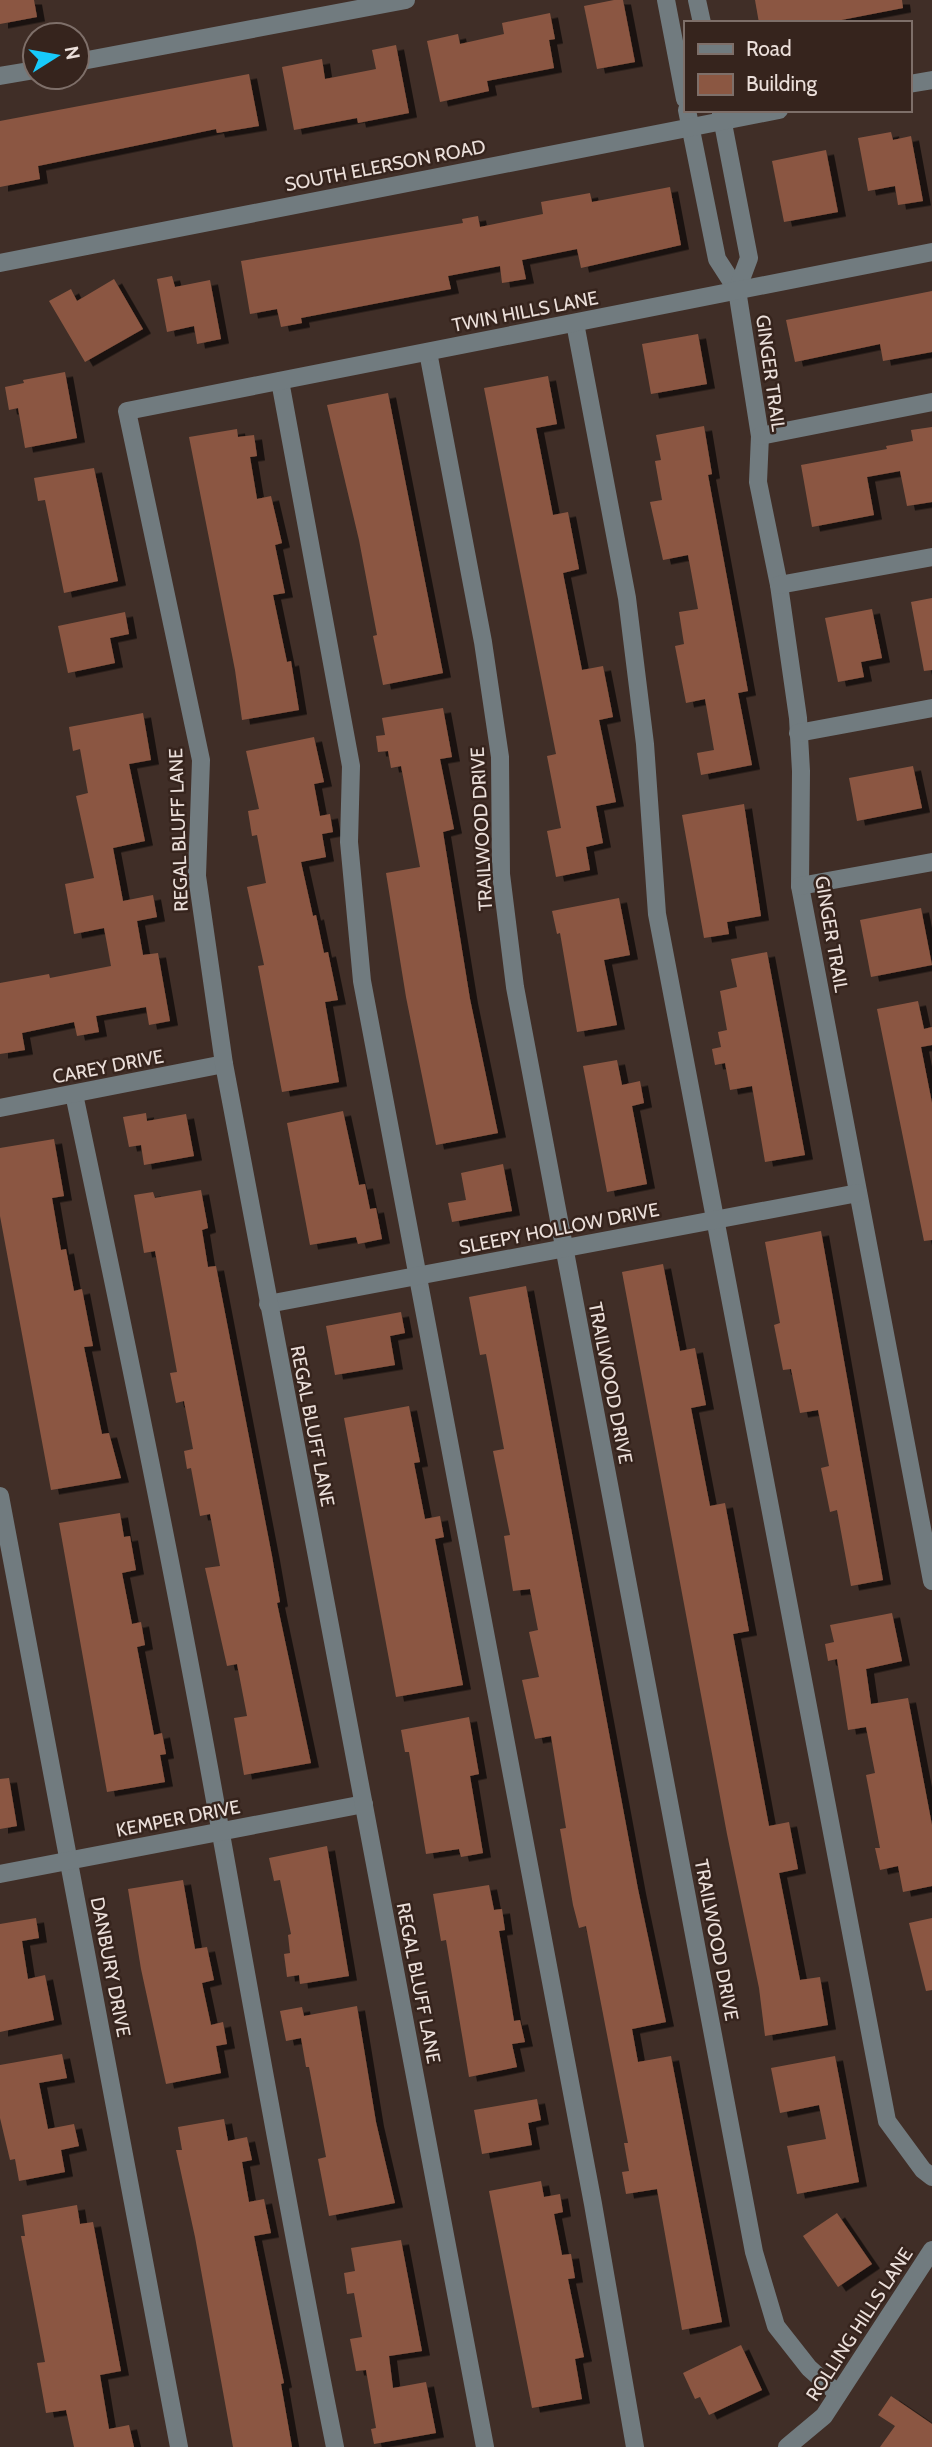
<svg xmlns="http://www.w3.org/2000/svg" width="932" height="2447" viewBox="0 0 932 2447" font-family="Cabin,sans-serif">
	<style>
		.building { fill: #8b5742; filter: url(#shadow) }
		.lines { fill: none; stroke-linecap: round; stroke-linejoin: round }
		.minor { stroke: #717b7f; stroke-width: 18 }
		.labels { text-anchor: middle; stroke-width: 5; stroke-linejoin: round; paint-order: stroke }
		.street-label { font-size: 19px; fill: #ebdfda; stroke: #36241d }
	</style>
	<defs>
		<filter id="shadow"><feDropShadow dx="8" dy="4.5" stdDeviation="0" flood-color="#0009"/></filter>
	</defs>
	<rect width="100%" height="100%" fill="#402e27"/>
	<!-- building -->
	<g class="building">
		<path d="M0,0H34L37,17L0,24Z"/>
		<path d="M614,0H623L635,62L597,69L584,6Z"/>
		<path d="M755,0H902L903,8L826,23H759Z"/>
		<path d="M550,13L555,39L549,40L554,68L487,81L489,91L440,102L427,41L458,34L460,44L504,34L502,23Z"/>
		<path d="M396,45L409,113L358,123L357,118L294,130L282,67L322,59L325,79L376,69L372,50Z"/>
		<path d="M249,74L259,126L217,133L216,129L38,166L40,179L0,187V121Z"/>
		<path d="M891,132L893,140L911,136L923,201L898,205L895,186L868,191L858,138Z"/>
		<path d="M826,150L838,212L784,222L772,161Z"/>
		<path d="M670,187L681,245L581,268L577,249L522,260L526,279L502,283L500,266L448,276L451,289L301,318L302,323L281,327L277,309L250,314L241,261L463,223L462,219L478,216L480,227L543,214L541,202L590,193L592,202Z"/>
		<path d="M172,276L175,287L210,280L221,339L197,344L194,326L167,332L157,279Z"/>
		<path d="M114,279L143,329L85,362L49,301L71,289L77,301Z"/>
		<path d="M932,291V352L883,361L880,344L795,362L786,320Z"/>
		<path d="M698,334L707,384L651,394L642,344Z"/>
		<path d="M65,372L77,438L25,448L18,408L9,410L5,387L24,383L23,380Z"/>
		<path d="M548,376L557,424L536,428L553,515L568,512L579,569L563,573L582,670L603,666L613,717L599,720L616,802L596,806L603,843L586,847L590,870L556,877L547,831L561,828L547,756L556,754L484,388Z"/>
		<path d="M388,393L443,673L383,685L373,636L377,635L359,540L327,405Z"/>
		<path d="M704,426L712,474L708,475L748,691L738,693L752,765L701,775L697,753L714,750L705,699L686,703L675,646L684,644L679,612L698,609L688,555L663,560L650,502L662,500L655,461L661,460L656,435Z"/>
		<path d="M932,427V502L907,506L900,471L867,477L874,515L812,527L801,465L887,449L886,446L913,441L911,430Z"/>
		<path d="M237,429L238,437L254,435L257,456L250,457L257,499L271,496L282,543L275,545L285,593L273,595L287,662L291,661L299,710L242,720L235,670L189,437Z"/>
		<path d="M94,468L118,581L64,593L45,500L38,501L34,478Z"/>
		<path d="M932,598V670L924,671L911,602Z"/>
		<path d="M872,609L882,658L861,662L864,677L838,682L825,618Z"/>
		<path d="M125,612L129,634L110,638L115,663L68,673L58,626Z"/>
		<path d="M443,708L452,757L440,759L454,829L443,832L470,999L498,1133L436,1145L406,997L386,873L420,867L401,766L391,768L388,751L378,752L376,736L385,735L382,718Z"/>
		<path d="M143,713L151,760L129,764L145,841L113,848L123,901L153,895L157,917L137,921L143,955L158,953L170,1021L149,1025L146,1007L96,1016L99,1032L77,1036L74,1022L22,1033L25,1050L0,1054V983L49,974L50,978L111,966L104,928L74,934L65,884L94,878L76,796L88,793L80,749L73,751L69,727Z"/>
		<path d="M314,737L324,782L314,784L320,816L330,814L333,832L322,834L326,857L301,862L313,916L316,915L324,953L328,952L338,1000L325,1002L339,1082L282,1092L258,966L264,965L247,887L266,883L257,835L252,836L248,811L259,809L246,751Z"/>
		<path d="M913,766L922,808L857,821L849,778Z"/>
		<path d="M744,804L761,916L727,922L729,934L704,938L682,815Z"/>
		<path d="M619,898L630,955L604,960L617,1025L577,1032L560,933L557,934L552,911Z"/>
		<path d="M921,908L932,965L871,977L860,920Z"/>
		<path d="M767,952L805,1155L765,1162L752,1086L730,1090L725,1063L715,1065L712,1049L721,1047L718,1032L727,1030L720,991L737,987L731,959Z"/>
		<path d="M918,1001L924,1029L932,1027V1045L921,1047L932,1103V1240L924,1241L877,1009Z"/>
		<path d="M617,1060L622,1085L640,1081L644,1103L632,1106L647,1184L607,1192L583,1066Z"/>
		<path d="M343,1111L359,1185L365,1184L370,1209L376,1208L382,1239L358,1244L356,1237L310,1245L287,1123Z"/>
		<path d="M146,1113L147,1121L186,1114L194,1156L144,1165L141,1145L129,1147L123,1117Z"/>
		<path d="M54,1139L64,1196L52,1198L61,1250L66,1249L74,1291L82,1289L93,1346L84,1347L102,1434L109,1433L121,1478L51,1490L0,1216V1148Z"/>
		<path d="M503,1164L512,1211L452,1222L448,1203L466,1200L461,1173Z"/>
		<path d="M201,1190L208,1228L202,1230L208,1267L216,1266L272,1556L280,1602L277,1603L311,1763L244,1775L234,1718L247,1716L237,1664L227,1666L205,1568L220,1566L210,1514L200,1516L191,1468L187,1469L184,1451L193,1449L184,1401L176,1403L170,1373L177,1372L155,1251L144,1253L134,1195L153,1192L155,1198Z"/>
		<path d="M821,1231L883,1580L851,1586L837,1510L830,1512L821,1468L829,1466L818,1410L800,1413L791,1369L783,1370L774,1325L780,1323L765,1242Z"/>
		<path d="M663,1264L680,1351L695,1348L706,1405L691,1408L710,1506L725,1503L749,1631L733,1634L769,1826L789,1822L798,1869L779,1873L800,1980L820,1977L828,2025L765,2036L759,1988L727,1834L622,1272Z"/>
		<path d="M526,1286L638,1889L666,2022L632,2029L638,2062L671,2056L722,2322L682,2330L657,2189L626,2194L622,2172L629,2171L624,2143H628L586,1926L579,1928L573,1905L560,1829L566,1828L551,1736L535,1739L522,1680L539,1677L529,1632L538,1630L530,1589L513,1591L504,1536L510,1535L493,1451L504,1449L486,1354L480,1355L469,1297Z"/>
		<path d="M401,1312L405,1333L390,1336L395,1365L335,1375L326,1326Z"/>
		<path d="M409,1406L420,1462L414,1463L425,1519L440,1516L444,1537L435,1539L463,1685L396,1697L344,1418Z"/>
		<path d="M120,1513L124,1537L130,1536L136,1570L122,1573L132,1624L141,1622L145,1645L137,1647L154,1735L162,1733L166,1754L160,1755L165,1782L107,1792L59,1523Z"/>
		<path d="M892,1613L902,1661L866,1669L871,1704L908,1698L932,1825V1886L903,1892L898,1866L880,1870L875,1848H880L866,1775L875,1773L866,1727L848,1730L837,1659L828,1661L825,1644L834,1642L830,1625Z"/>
		<path d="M469,1717L479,1774L470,1776L483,1853L461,1857L459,1849L426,1854L409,1752H405L401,1730Z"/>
		<path d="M9,1778L17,1826L0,1829V1779Z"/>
		<path d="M327,1846L349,1976L300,1984L299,1975L287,1977L284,1954L290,1953L288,1935L291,1934L280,1880L274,1881L269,1858Z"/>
		<path d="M183,1880L195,1949L207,1947L214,1980L202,1983L211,2025L223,2022L227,2044L216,2046L221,2073L166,2084L141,1969L128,1889Z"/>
		<path d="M489,1885L494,1910L502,1909L505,1930L499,1931L514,2021L520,2020L525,2042L512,2044L517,2067L469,2077L446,1940L441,1941L433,1894Z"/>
		<path d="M36,1918L39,1938L22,1941L28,1979L45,1975L54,2020L0,2032V1924Z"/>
		<path d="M932,1918V1990L926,1991L909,1923Z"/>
		<path d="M357,2006L376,2122L395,2203L329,2216L318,2159L326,2157L309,2067H306L301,2038L286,2041L280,2011L302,2007L304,2016Z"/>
		<path d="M62,2054L67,2078L39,2083L48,2129L74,2124L79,2146L61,2150L65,2172L19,2181L15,2159L10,2160L0,2118V2065Z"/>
		<path d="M835,2056L859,2182L797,2194L787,2146L826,2139L819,2105L780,2113L771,2068Z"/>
		<path d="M537,2099L541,2120L528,2123L532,2145L482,2154L474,2110Z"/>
		<path d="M224,2119L228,2141L247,2137L252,2160L242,2162L249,2202L264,2199L271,2233L254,2236L284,2383L281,2384L292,2447H233L195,2237L176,2150H182L178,2127Z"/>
		<path d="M541,2181L544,2197L560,2194L563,2212L554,2214L562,2255L571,2254L575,2278L568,2279L584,2357L575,2359L582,2399L532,2408L489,2191Z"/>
		<path d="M77,2205L80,2224L93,2222L121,2371L100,2375L109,2429L129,2425L134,2447H74L66,2410L46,2413L37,2363L45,2362L21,2236H25L22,2215Z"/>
		<path d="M837,2213L872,2264L838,2287L803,2236Z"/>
		<path d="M401,2240L422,2351L389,2356L393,2388L426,2382L436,2433L374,2444L371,2429L376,2428L366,2370L356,2371L350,2339L362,2337L354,2293L347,2294L344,2273L355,2271L351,2248Z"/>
		<path d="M741,2345L762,2390L709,2415L700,2397L695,2399L683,2373Z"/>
		<path d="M891,2396L932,2424V2447H880L895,2426L878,2415Z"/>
	</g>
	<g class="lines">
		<!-- minor -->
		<g class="minor">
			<path d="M666,0L685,99"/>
			<path d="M697,0L702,23"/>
			<path d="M77,62L406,0"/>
			<path d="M0,76L35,70"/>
			<path d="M909,84L932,80"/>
			<path d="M687,110L717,259L737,290L760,436L758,482L779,585L798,718L801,771L800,886L932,1581"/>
			<path d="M721,113L749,258L737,290"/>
			<path d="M0,263L779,110"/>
			<path d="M575,323L627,598L645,744L657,914L887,2121L923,2170L932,2177"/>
			<path d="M428,352L483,642L500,757L501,874L515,987L754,2252L776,2326L809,2368L838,2394"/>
			<path d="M280,381L351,766L349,842L362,981L593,2204L635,2447"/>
			<path d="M760,436L932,402"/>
			<path d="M779,585L932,557"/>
			<path d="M798,733L932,708"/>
			<path d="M800,886L932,862"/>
			<path d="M74,1094C126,1340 177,1586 221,1834C258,2039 294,2243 335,2447"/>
			<path d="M0,1108L224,1064"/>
			<path d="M268,1304L858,1193"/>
			<path d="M0,1496L179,2447"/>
			<path d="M0,1874L364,1804"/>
			<path d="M485,2447L224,1064L197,876L201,760L127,411L932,252"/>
			<path d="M787,2447L824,2416L932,2250"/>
		</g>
	</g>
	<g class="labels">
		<!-- street labels -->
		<g class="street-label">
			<text transform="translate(385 165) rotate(-11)" y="7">SOUTH ELERSON ROAD</text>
			<text transform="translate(525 311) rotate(-11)" y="7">TWIN HILLS LANE</text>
			<text transform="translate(771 373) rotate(82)" y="7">GINGER TRAIL</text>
			<text transform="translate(481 829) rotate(-93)" y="7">TRAILWOOD DRIVE</text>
			<text transform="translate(178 830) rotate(-92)" y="7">REGAL BLUFF LANE</text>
			<text transform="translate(832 934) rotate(80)" y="7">GINGER TRAIL</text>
			<text transform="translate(108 1066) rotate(-11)" y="7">CAREY DRIVE</text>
			<text transform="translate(559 1228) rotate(-11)" y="7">SLEEPY HOLLOW DRIVE</text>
			<text transform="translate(611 1383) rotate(79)" y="7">TRAILWOOD DRIVE</text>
			<text transform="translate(313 1426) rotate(79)" y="7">REGAL BLUFF LANE</text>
			<text transform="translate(178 1818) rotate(-11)" y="7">KEMPER DRIVE</text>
			<text transform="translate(717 1940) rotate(79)" y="7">TRAILWOOD DRIVE</text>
			<text transform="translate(111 1967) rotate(79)" y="7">DANBURY DRIVE</text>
			<text transform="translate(419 1983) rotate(79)" y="7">REGAL BLUFF LANE</text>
			<text transform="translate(859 2324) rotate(-57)" y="7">ROLLING HILLS LANE</text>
		</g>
	</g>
	<!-- legend -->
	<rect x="684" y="21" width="228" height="91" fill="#36241d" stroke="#7e6f69" stroke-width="2"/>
	<rect x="698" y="44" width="35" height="10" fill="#717b7f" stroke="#7e6f69" stroke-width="2"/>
	<text x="746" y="56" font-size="21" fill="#ebdfda">Road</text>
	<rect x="698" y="74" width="35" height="21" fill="#8b5742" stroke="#7e6f69" stroke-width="2"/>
	<text x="746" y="91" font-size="21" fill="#ebdfda">Building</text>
	<!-- north arrow -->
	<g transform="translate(56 56) rotate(79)"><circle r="33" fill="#36241d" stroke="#7e6f69" stroke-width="2"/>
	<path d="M0-5L12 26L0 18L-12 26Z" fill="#17cafb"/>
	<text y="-10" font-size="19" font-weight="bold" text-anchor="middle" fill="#ebdfda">N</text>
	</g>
</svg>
